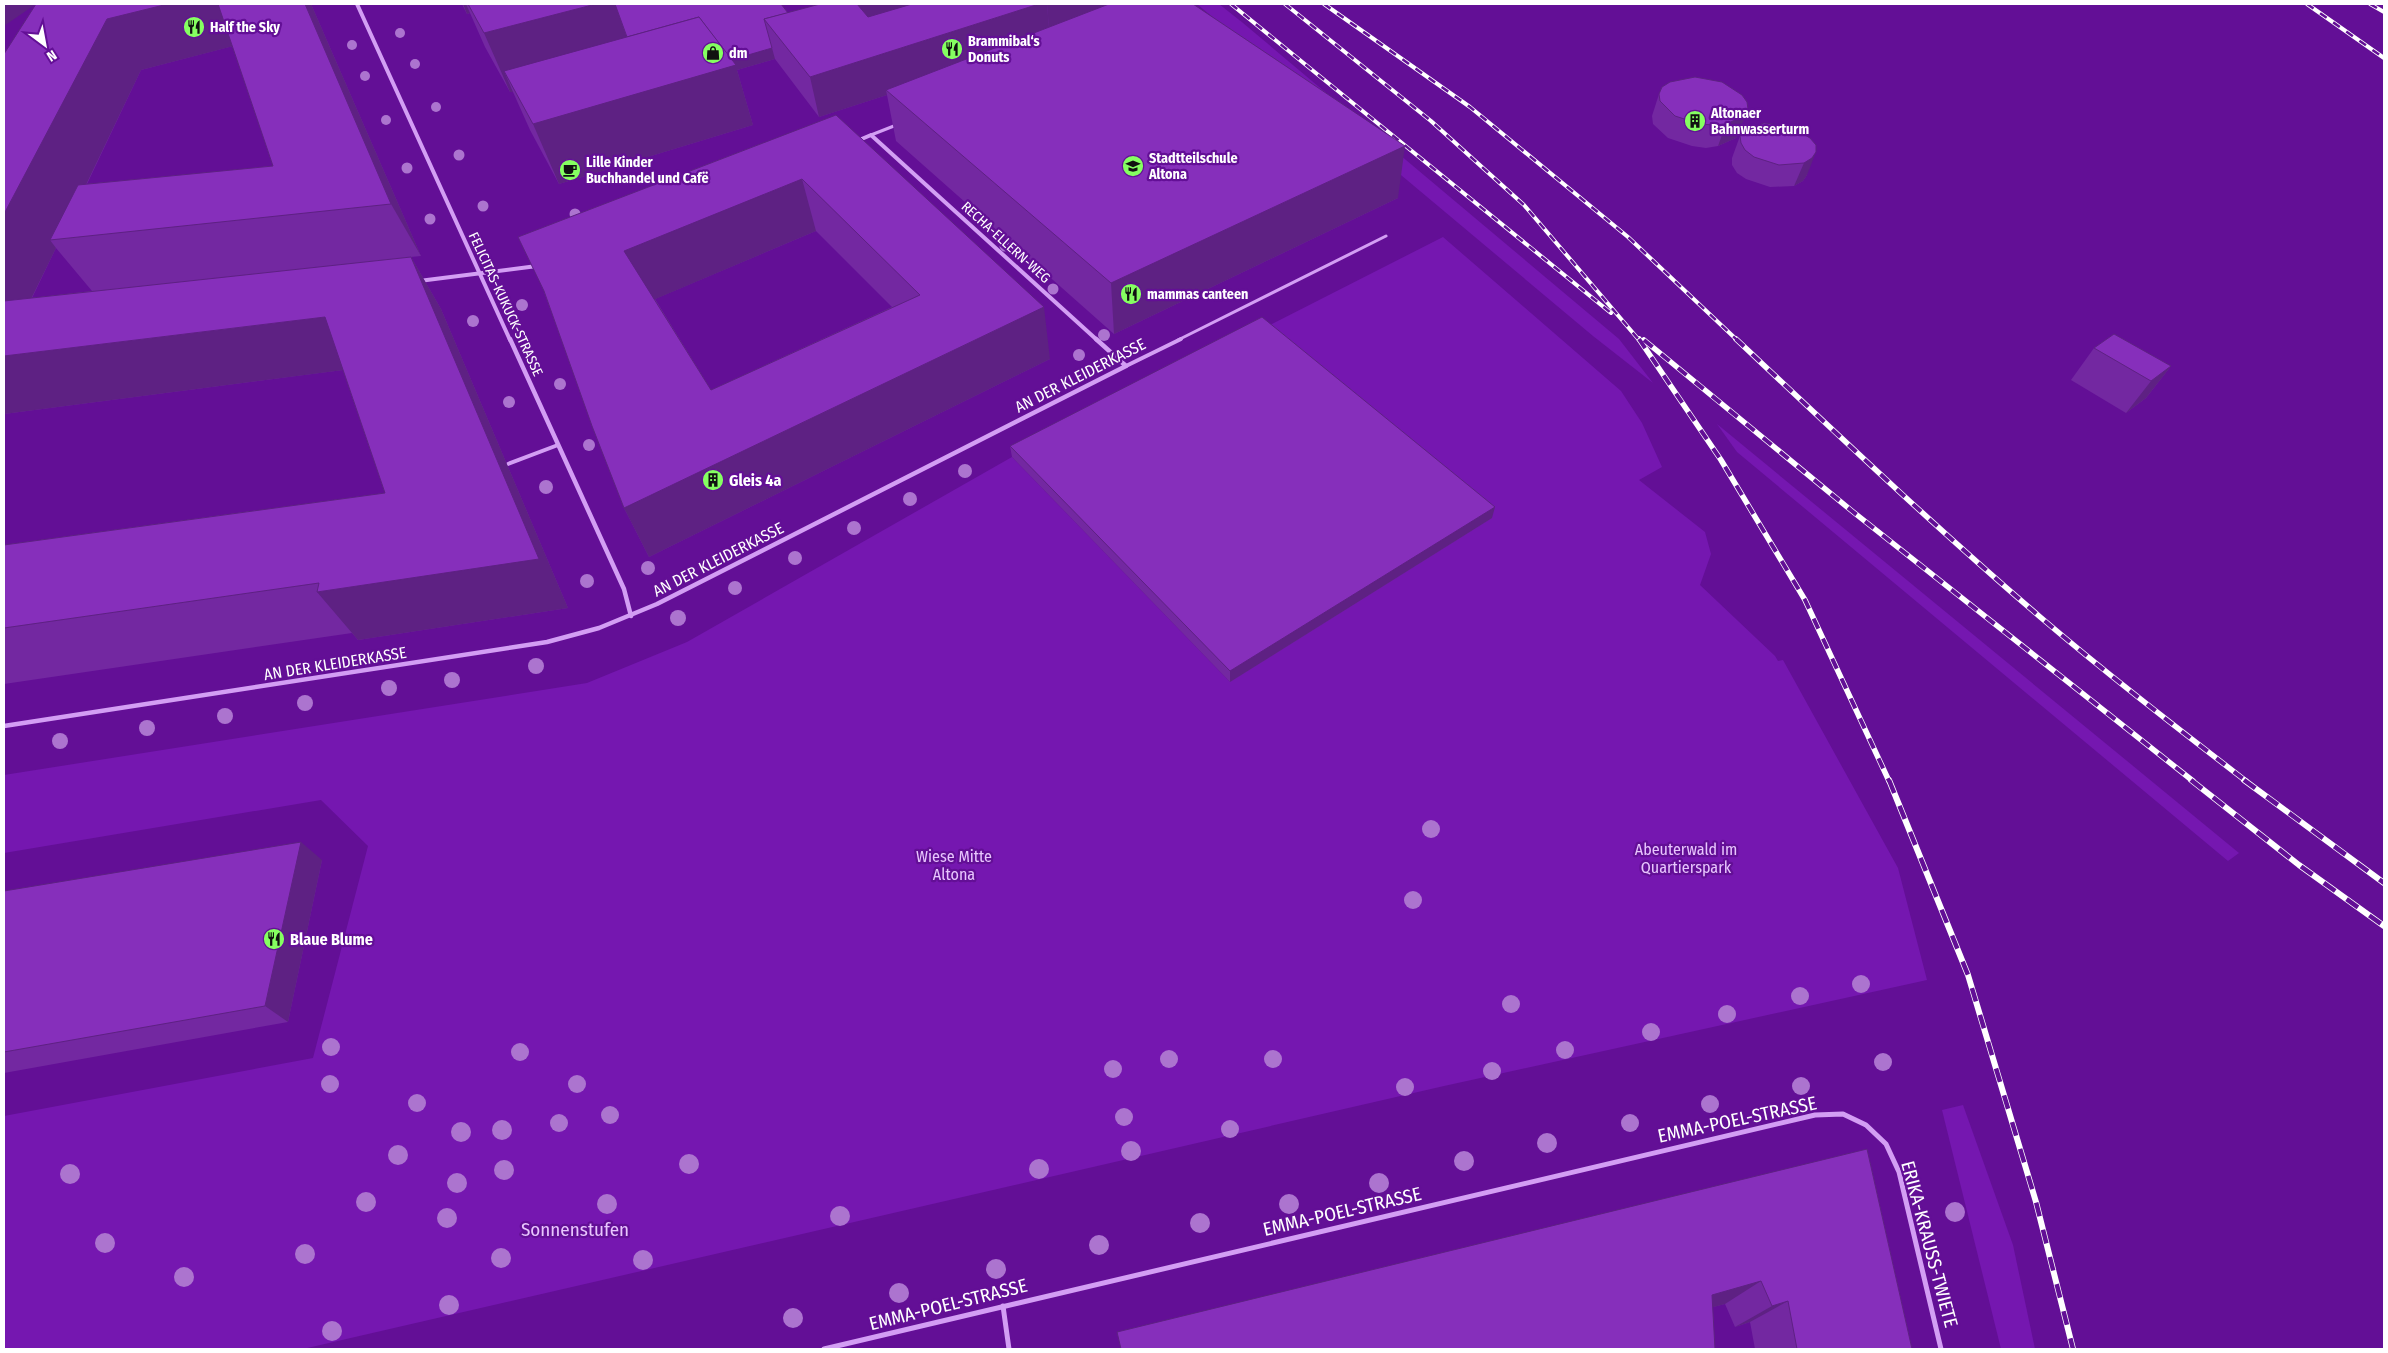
<svg xmlns="http://www.w3.org/2000/svg" width="2388" height="1353" viewBox="0 0 2388 1353" font-family="'Fira Sans Condensed',sans-serif">
	<style>
		.green { fill: #7517b0 }
		.lines { fill: none; stroke-linecap: round; stroke-linejoin: round }
		.service { stroke: #d39ef4; stroke-width: 4 }
		.pedestrian-far2 { stroke: #d39ef4; stroke-width: 3 }
		.pedestrian-far1 { stroke: #d39ef4; stroke-width: 4 }
		.pedestrian { stroke: #d39ef4; stroke-width: 5 }
		.minor-far1 { stroke: #d39ef4; stroke-width: 4 }
		.minor { stroke: #d39ef4; stroke-width: 4.5 }
		.rail-far2-casing { stroke: #fff; stroke-width: 4 }
		.rail-far1-casing { stroke: #fff; stroke-width: 5.5 }
		.rail-casing { stroke: #fff; stroke-width: 6 }
		.rail-far2 { stroke: #630f96; stroke-width: 2.5; stroke-dasharray: 8; stroke-linecap: butt }
		.rail-far1 { stroke: #630f96; stroke-width: 4; stroke-dasharray: 11; stroke-linecap: butt }
		.rail { stroke: #630f96; stroke-width: 4.5; stroke-dasharray: 14; stroke-linecap: butt }
		.tree { fill: #ac74cf }
		.wall { fill: #7328a1; fill-rule: evenodd }
		.shaded-wall { fill: #5e2183 }
		.building { fill: #862fbb; stroke: #5e2183; fill-rule: evenodd }
		.labels { text-anchor: middle; stroke-width: 4.5; stroke-linejoin: round; paint-order: stroke }
		.far-poi-label { font-size: 14px; font-weight: bold; fill: #fff; stroke: #630f96; text-anchor: start }
		.far-street-label { font-size: 14px; fill: #fff; stroke: #630f96 }
		.street-label { font-size: 16px; fill: #fff; stroke: #630f96 }
		.poi-label { font-size: 16px; font-weight: bold; fill: #fff; stroke: #630f96; text-anchor: start }
		.park-label { font-size: 16px; fill: #e8c6fe; stroke: #630f96 }
		.near-street-label { font-size: 19px; fill: #fff; stroke: #630f96 }
		.near-park-label { font-size: 19px; fill: #e8c6fe; stroke: #630f96 }
	</style>
	<rect width="100%" height="100%" fill="#630f96"/>
	<!-- green -->
	<g class="green">
		<path d="M1197,4H1219L1243,23L1619,339L1653,383L1593,336Z"/>
		<path d="M1443,237L1621,391L1642,423L1662,467L1639,480L1705,532L1711,554L1700,585L1775,656L1778,661L1783,660L1898,868L1927,980L1444,1086L303,1349H4V1116L313,1058L368,846L321,800L4,853V775L587,683L687,642L1012,457L1230,682L1262,329Z"/>
		<path d="M1717,424L2239,853L2228,861L1737,452Z"/>
		<path d="M1963,1105L2013,1245L2035,1349H2001L1942,1110Z"/>
	</g>
	<g class="lines">
		<!-- service -->
		<path class="service" d="M508,464L558,445"/>
		<!-- pedestrian-far2 -->
		<g class="pedestrian-far2">
			<path d="M871,135L899,124"/>
			<path d="M1178,340L1386,236"/>
		</g>
		<!-- pedestrian-far1 -->
		<path class="pedestrian-far1" d="M1126,366L1181,339"/>
		<!-- pedestrian -->
		<g class="pedestrian">
			<path d="M1003,1306L1009,1349"/>
			<path d="M824,1349L1815,1115L1843,1114L1866,1125L1886,1144L1899,1172L1941,1349"/>
		</g>
		<!-- minor-far1 -->
		<g class="minor-far1">
			<path d="M357,4L510,340"/>
			<path d="M857,141L871,135L1097,340"/>
			<path d="M419,281L537,266"/>
		</g>
		<!-- minor -->
		<g class="minor">
			<path d="M510,339L624,589L631,616"/>
			<path d="M4,726L547,642L599,628L657,604L1126,366L1096,339"/>
		</g>
		<!-- rail-far2 casing -->
		<g class="rail-far2-casing">
			<g id="rail-far2">
				<path d="M1231,4L1611,313"/>
				<path d="M1285,4L1431,121L1524,205L1639,340"/>
				<path d="M1324,4L1470,107L1628,237L1737,340"/>
				<path d="M2307,4L2384,58"/>
				<path d="M2370,4L2384,12"/>
			</g>
		</g>
		<!-- rail-far1 casing -->
		<g class="rail-far1-casing">
			<g id="rail-far1">
				<path d="M1639,339L1721,460L1805,600L1889,781"/>
				<path d="M1736,339C1836,433 1935,527 2039,616C2107,674 2176,727 2246,781"/>
				<path d="M1644,340L1852,511L2193,781"/>
			</g>
		</g>
		<!-- rail casing -->
		<g class="rail-casing">
			<g id="rail">
				<path d="M1889,780L1968,975L2036,1202L2073,1349"/>
				<path d="M2191,780L2299,865L2384,926"/>
				<path d="M2244,780L2384,883"/>
			</g>
		</g>
		<!-- rail-far2 -->
		<use href="#rail-far2" class="rail-far2"/>
		<!-- rail-far1 -->
		<use href="#rail-far1" class="rail-far1"/>
		<!-- rail -->
		<use href="#rail" class="rail"/>
	</g>
	<!-- trees -->
	<g class="tree">
		<circle cx="400" cy="33" r="5"/>
		<circle cx="352" cy="45" r="5"/>
		<circle cx="415" cy="64" r="5"/>
		<circle cx="365" cy="76" r="5"/>
		<circle cx="436" cy="107" r="5"/>
		<circle cx="386" cy="120" r="5"/>
		<circle cx="459" cy="155" r="5.5"/>
		<circle cx="407" cy="168" r="5.5"/>
		<circle cx="483" cy="206" r="5.5"/>
		<circle cx="575" cy="214" r="5.5"/>
		<circle cx="430" cy="219" r="5.5"/>
		<circle cx="1005" cy="246" r="5.5"/>
		<circle cx="1053" cy="289" r="5.5"/>
		<circle cx="522" cy="305" r="6"/>
		<circle cx="473" cy="321" r="6"/>
		<circle cx="1104" cy="335" r="6"/>
		<circle cx="1079" cy="355" r="6"/>
		<circle cx="560" cy="384" r="6"/>
		<circle cx="509" cy="402" r="6"/>
		<circle cx="589" cy="445" r="6"/>
		<circle cx="965" cy="471" r="7"/>
		<circle cx="546" cy="487" r="7"/>
		<circle cx="910" cy="499" r="7"/>
		<circle cx="854" cy="528" r="7"/>
		<circle cx="795" cy="558" r="7"/>
		<circle cx="648" cy="568" r="7"/>
		<circle cx="587" cy="581" r="7"/>
		<circle cx="735" cy="588" r="7"/>
		<circle cx="678" cy="618" r="8"/>
		<circle cx="536" cy="666" r="8"/>
		<circle cx="452" cy="680" r="8"/>
		<circle cx="389" cy="688" r="8"/>
		<circle cx="305" cy="703" r="8"/>
		<circle cx="225" cy="716" r="8"/>
		<circle cx="147" cy="728" r="8"/>
		<circle cx="60" cy="741" r="8"/>
		<circle cx="1431" cy="829" r="9"/>
		<circle cx="1413" cy="900" r="9"/>
		<circle cx="1861" cy="984" r="9"/>
		<circle cx="1800" cy="996" r="9"/>
		<circle cx="1511" cy="1004" r="9"/>
		<circle cx="1727" cy="1014" r="9"/>
		<circle cx="1651" cy="1032" r="9"/>
		<circle cx="331" cy="1047" r="9"/>
		<circle cx="1565" cy="1050" r="9"/>
		<circle cx="520" cy="1052" r="9"/>
		<circle cx="1169" cy="1059" r="9"/>
		<circle cx="1273" cy="1059" r="9"/>
		<circle cx="1883" cy="1062" r="9"/>
		<circle cx="1113" cy="1069" r="9"/>
		<circle cx="1492" cy="1071" r="9"/>
		<circle cx="330" cy="1084" r="9"/>
		<circle cx="577" cy="1084" r="9"/>
		<circle cx="1801" cy="1086" r="9"/>
		<circle cx="1405" cy="1087" r="9"/>
		<circle cx="417" cy="1103" r="9"/>
		<circle cx="1710" cy="1104" r="9"/>
		<circle cx="610" cy="1115" r="9"/>
		<circle cx="1124" cy="1117" r="9"/>
		<circle cx="559" cy="1123" r="9"/>
		<circle cx="1630" cy="1123" r="9"/>
		<circle cx="502" cy="1130" r="10"/>
		<circle cx="1230" cy="1129" r="9"/>
		<circle cx="461" cy="1132" r="10"/>
		<circle cx="1547" cy="1143" r="10"/>
		<circle cx="1131" cy="1151" r="10"/>
		<circle cx="398" cy="1155" r="10"/>
		<circle cx="1464" cy="1161" r="10"/>
		<circle cx="689" cy="1164" r="10"/>
		<circle cx="1039" cy="1169" r="10"/>
		<circle cx="504" cy="1170" r="10"/>
		<circle cx="70" cy="1174" r="10"/>
		<circle cx="457" cy="1183" r="10"/>
		<circle cx="1379" cy="1183" r="10"/>
		<circle cx="366" cy="1202" r="10"/>
		<circle cx="607" cy="1204" r="10"/>
		<circle cx="1289" cy="1204" r="10"/>
		<circle cx="1955" cy="1212" r="10"/>
		<circle cx="840" cy="1216" r="10"/>
		<circle cx="447" cy="1218" r="10"/>
		<circle cx="1200" cy="1223" r="10"/>
		<circle cx="105" cy="1243" r="10"/>
		<circle cx="1099" cy="1245" r="10"/>
		<circle cx="305" cy="1254" r="10"/>
		<circle cx="501" cy="1258" r="10"/>
		<circle cx="643" cy="1260" r="10"/>
		<circle cx="996" cy="1269" r="10"/>
		<circle cx="184" cy="1277" r="10"/>
		<circle cx="899" cy="1293" r="10"/>
		<circle cx="449" cy="1305" r="10"/>
		<circle cx="793" cy="1318" r="10"/>
		<circle cx="332" cy="1331" r="10"/>
	</g>
	<!-- wall -->
	<g class="wall">
		<path d="M36,4H311L421,256L400,258L411,257L441,309L568,608L358,640L352,633L4,684V545L385,493L343,370L4,414V54ZM233,46L273,166L87,184L141,70ZM56,248L92,291L32,298Z"/>
		<path d="M462,4H781L788,13L820,4H1193L1398,198L1114,334L896,141L887,95L819,117L775,59L737,70L753,125L559,184L530,130L513,92H510L485,47L470,13L467,14Z"/>
		<path d="M1662,87L1739,132L1736,138L1718,146L1706,148L1692,146L1668,138L1653,124L1652,116L1659,94Z"/>
		<path d="M836,115L1050,359L649,557L624,508L544,292ZM816,231L892,307L711,390L655,299Z"/>
		<path d="M1740,136L1810,138L1807,175L1803,181L1794,186L1770,187L1746,179L1737,173L1732,165V158Z"/>
		<path d="M2094,348L2171,366L2146,398L2126,413L2071,380Z"/>
		<path d="M1010,446L1492,518L1230,682L1012,457Z"/>
		<path d="M322,860L288,1022L4,1073V891Z"/>
		<path d="M1867,1149L1912,1349H1755L1750,1322L1735,1327L1725,1304L1713,1307L1121,1349Z"/>
	</g>
	<!-- shaded-wall -->
	<g class="shaded-wall">
		<path d="M4,4H36L4,26Z"/>
		<path d="M168,4H221L245,43L141,70L60,239L50,240L56,248L31,299L4,303V214L107,19Z"/>
		<path d="M305,4H311L421,256L391,204Z"/>
		<path d="M463,4H466L470,13L467,14Z"/>
		<path d="M596,4H615L634,58L504,71L513,92H510L484,33Z"/>
		<path d="M857,4H990L865,43Z"/>
		<path d="M1039,4H1047L1050,41L886,90L887,95L819,117L810,77Z"/>
		<path d="M1047,4H1129L1050,41Z"/>
		<path d="M772,48L775,59L737,70L753,125L559,184L533,124L655,82Z"/>
		<path d="M1748,109L1739,132L1736,138L1718,146L1726,124Z"/>
		<path d="M1405,146L1398,198L1114,334L1111,283Z"/>
		<path d="M1816,152L1807,175L1803,181L1794,186L1804,163Z"/>
		<path d="M802,179L816,231L646,303L624,251Z"/>
		<path d="M411,257L441,309L568,608L358,640L317,592L539,559Z"/>
		<path d="M1044,307L1050,359L649,557L624,508Z"/>
		<path d="M325,317L359,368L4,414V356Z"/>
		<path d="M2171,366L2146,398L2126,413L2151,381Z"/>
		<path d="M1495,507L1492,518L1230,682V671Z"/>
		<path d="M301,842L322,860L288,1022L265,1006Z"/>
		<path d="M1761,1281L1725,1304L1679,1316L1712,1295Z"/>
		<path d="M1788,1301L1750,1322L1735,1327L1772,1306Z"/>
	</g>
	<!-- building -->
	<g class="building">
		<path d="M36,4H168L107,19L4,214V54Z"/>
		<path d="M218,4H305L391,204L50,240L78,185L273,166Z"/>
		<path d="M468,4H596L484,33Z"/>
		<path d="M615,4H781L788,13L764,19L772,48L731,60L699,17L627,37Z"/>
		<path d="M820,4H857L868,17L912,4H1039L810,77L764,19Z"/>
		<path d="M1109,4H1193L1405,146L1111,283L886,90Z"/>
		<path d="M699,17L736,65L533,124L504,71Z"/>
		<path d="M1695,77L1722,82L1742,95L1747,102L1748,109L1744,116L1726,124L1714,125L1700,124L1675,116L1660,101L1659,94L1662,87L1670,82Z"/>
		<path d="M836,115L1044,307L624,508L592,426L544,291L518,237ZM802,179L920,295L711,390L624,251Z"/>
		<path d="M1764,123L1790,126L1810,138L1816,145V152L1812,158L1804,163L1779,165L1754,157L1745,150L1741,143L1740,136L1744,130Z"/>
		<path d="M411,257L539,559L317,592L319,583L4,628V545L385,493L325,317L4,356V301Z"/>
		<path d="M1262,317L1495,507L1230,671L1010,446Z"/>
		<path d="M2114,334L2171,366L2151,381L2094,348Z"/>
		<path d="M301,842L265,1006L4,1052V891Z"/>
		<path d="M1867,1149L1912,1349H1797L1788,1301L1772,1306L1761,1281L1712,1295L1715,1349H1121L1117,1332Z"/>
	</g>
	<!-- icons -->
	<defs>
		<g id="restaurant-disc" transform="scale(1.125)"><circle r="9.5" fill="#85ff61" stroke="#630f96"/><path d="M-5-6h1v4h1v-4h1v4h1v-4h1v5L-1.5 .5V6h-2V.5L-5-1ZM5-6V6H3V1.5H1.5Q1.5-4 5-6Z" fill="#111"/></g>
		<g id="shop-disc" transform="scale(1.125)"><circle r="9.5" fill="#85ff61" stroke="#630f96"/><path d="M-5-2.5h2.3a2.7 3.5 0 0 1 5.4 0H5L5.5 6h-11ZM-1.5-2.5h3a1.5 2.3 0 0 0-3 0Z" fill="#111"/></g>
		<g id="building-disc" transform="scale(1.125)"><circle r="9.5" fill="#85ff61" stroke="#630f96"/><path d="M-4-6H4V6H1V3H-1V6H-4ZM-2.5-4.3h1.7v1.8h-1.7ZM.8-4.3h1.7v1.8H.8ZM-2.5-1h1.7V.8h-1.7ZM.8-1h1.7V.8H.8Z" fill="#111"/></g>
		<g id="school-disc" transform="scale(1.125)"><circle r="9.5" fill="#85ff61" stroke="#630f96"/><path d="M0-5L7-2L0 1L-7-2ZM-4 1L0 2.5L4 1V4Q0 6-4 4Z" fill="#111"/></g>
		<g id="cafe-disc" transform="scale(1.125)"><circle r="9.5" fill="#85ff61" stroke="#630f96"/><path d="M-5.5-4.5H6V0H3Q3 3.5 0 3.5H-2.5Q-5.5 3.5-5.5 0ZM3-3.2v2h1.7v-2ZM-6 4.5H4V6H-6Z" fill="#111"/></g>
	</defs>
	<g fill-rule="evenodd">
		<use href="#restaurant-disc" x="194" y="27"/>
		<use href="#restaurant-disc" x="952" y="49"/>
		<use href="#shop-disc" x="713" y="53"/>
		<use href="#building-disc" x="1695" y="121"/>
		<use href="#school-disc" x="1133" y="166"/>
		<use href="#cafe-disc" x="570" y="170"/>
		<use href="#restaurant-disc" x="1131" y="294"/>
		<use href="#building-disc" x="713" y="480"/>
		<use href="#restaurant-disc" x="274" y="939"/>
	</g>
	<g class="labels">
		<!-- far-poi labels -->
		<g class="far-poi-label">
			<text x="210" y="32">Half the Sky</text>
			<text x="968" y="46">Brammibal‘s<tspan x="968" dy="16">Donuts</tspan></text>
			<text x="729" y="58">dm</text>
			<text x="1711" y="118">Altonaer<tspan x="1711" dy="16">Bahnwasserturm</tspan></text>
			<text x="1149" y="163">Stadtteilschule<tspan x="1149" dy="16">Altona</tspan></text>
			<text x="586" y="167">Lille Kinder<tspan x="586" dy="16">Buchhandel und Cafë</tspan></text>
			<text x="1147" y="299">mammas canteen</text>
		</g>
		<!-- far-street labels -->
		<g class="far-street-label">
			<text transform="translate(1006 242) rotate(42)" y="5">RECHA-ELLERN-WEG</text>
			<text transform="translate(506 304) rotate(65)" y="5">FELICITAS-KUKUCK-STRASSE</text>
		</g>
		<!-- street labels -->
		<g class="street-label">
			<text transform="translate(1080 375) rotate(-27)" y="6">AN DER KLEIDERKASSE</text>
			<text transform="translate(718 559) rotate(-27)" y="6">AN DER KLEIDERKASSE</text>
			<text transform="translate(335 663) rotate(-9)" y="6">AN DER KLEIDERKASSE</text>
		</g>
		<!-- poi labels -->
		<g class="poi-label">
			<text x="729" y="486">Gleis 4a</text>
			<text x="290" y="945">Blaue Blume</text>
		</g>
		<!-- park labels -->
		<g class="park-label">
			<text x="1686" y="855">Abeuterwald im<tspan x="1686" dy="18">Quartierspark</tspan></text>
			<text x="954" y="862">Wiese Mitte<tspan x="954" dy="18">Altona</tspan></text>
		</g>
		<!-- near-street labels -->
		<g class="near-street-label">
			<text transform="translate(1737 1119) rotate(-12)" y="7">EMMA-POEL-STRASSE</text>
			<text transform="translate(1342 1211) rotate(-13)" y="7">EMMA-POEL-STRASSE</text>
			<text transform="translate(1930 1244) rotate(75)" y="7">ERIKA-KRAUSS-TWIETE</text>
			<text transform="translate(948 1304) rotate(-14)" y="7">EMMA-POEL-STRASSE</text>
		</g>
		<!-- near-park labels -->
		<g class="near-park-label">
			<text x="575" y="1236">Sonnenstufen</text>
		</g>
	</g>
	<!-- border -->
	<rect width="2388" height="1353" fill="none" stroke="#ffffff" stroke-width="10"/>
	<!-- north arrow -->
	<g transform="translate(45 45) rotate(148)" stroke="#630f96" stroke-width="4" paint-order="stroke">
	<path d="M0-4L9 19L0 12L-9 19Z" fill="#ffffff"/>
	<text y="-8" font-size="14" font-weight="bold" text-anchor="middle" fill="#ffffff">N</text>
	</g>
</svg>
